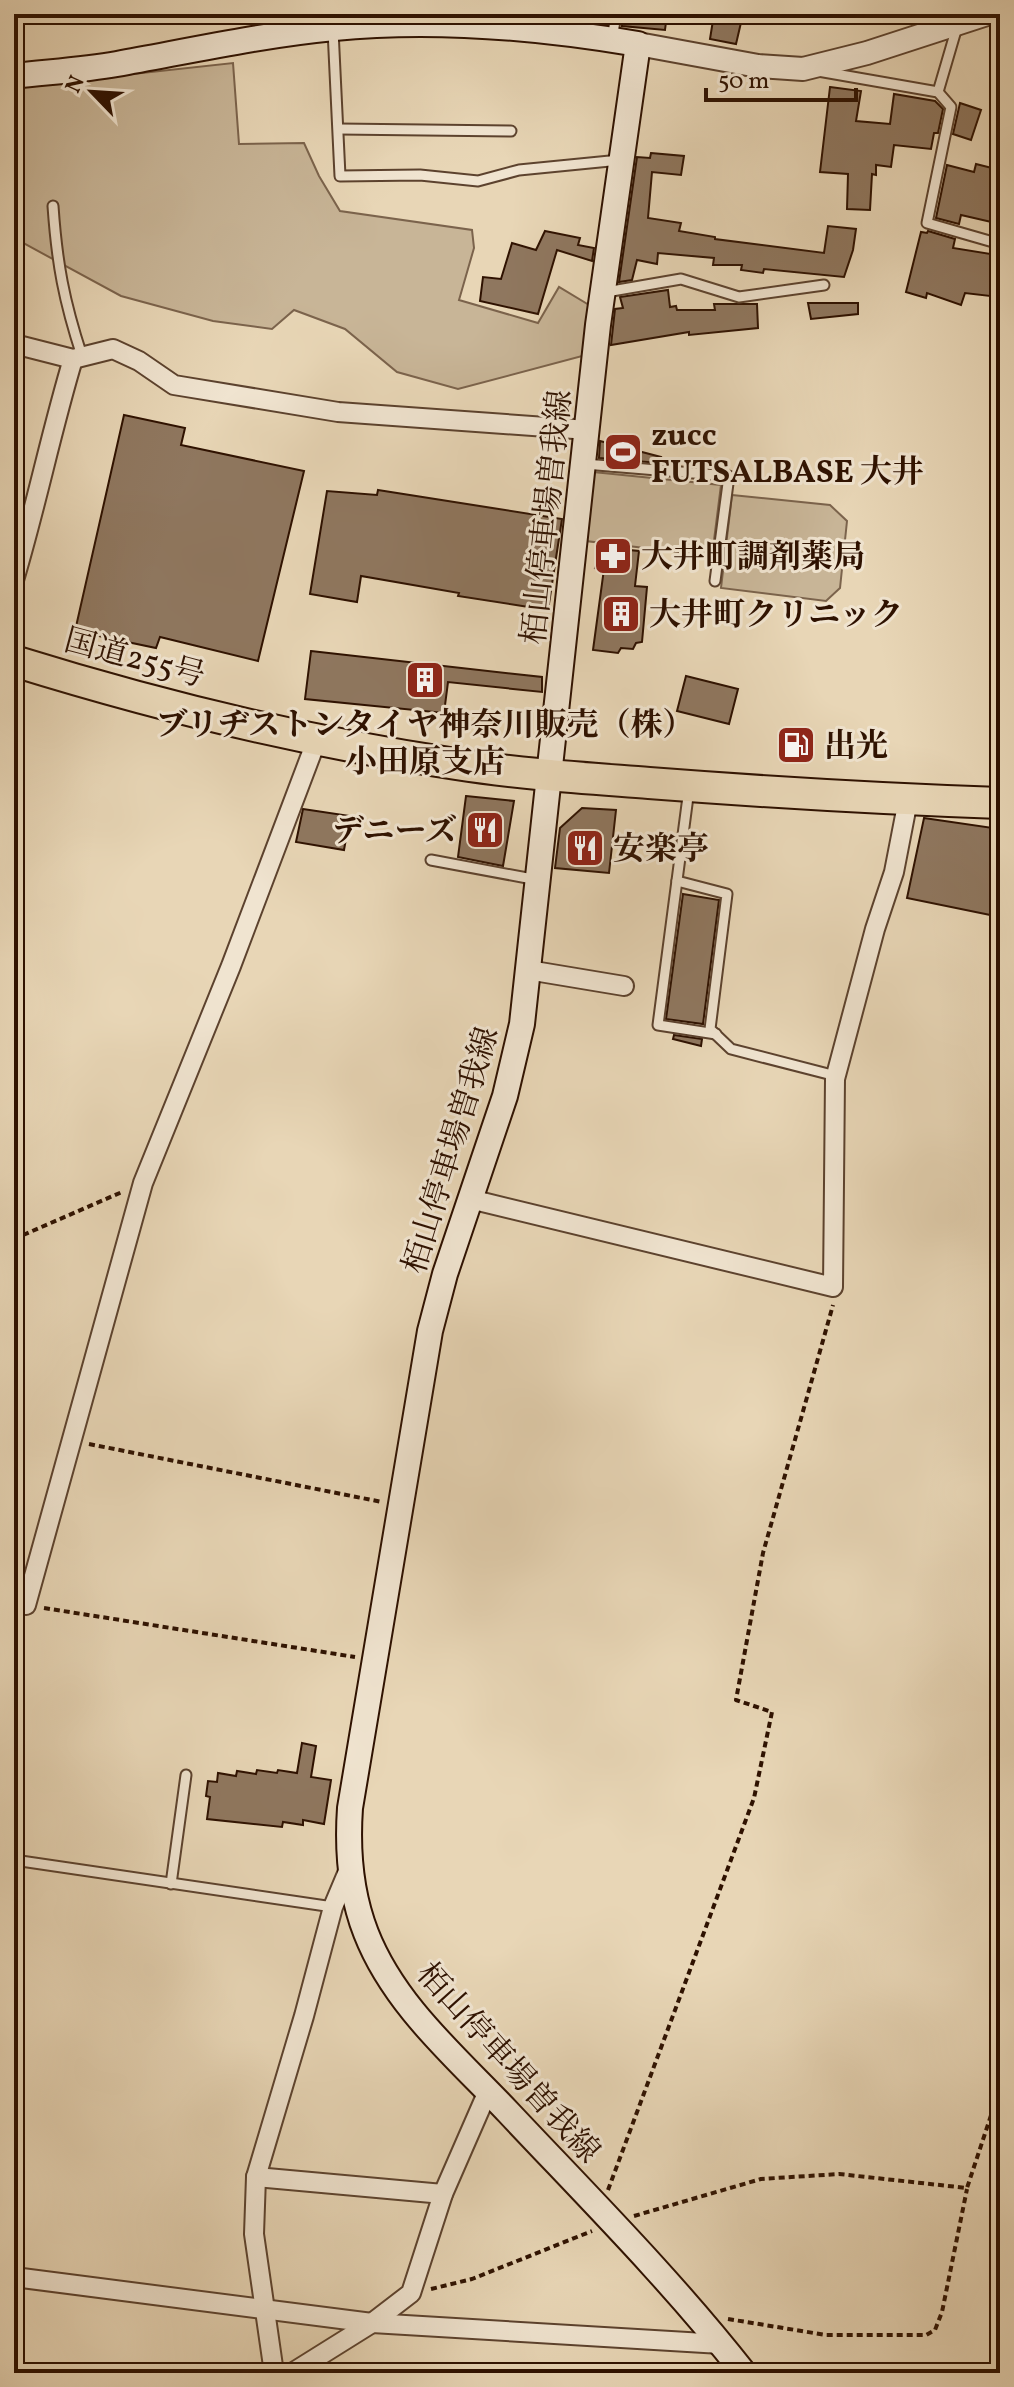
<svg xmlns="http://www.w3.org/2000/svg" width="1014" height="2387" viewBox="0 0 1014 2387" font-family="Vollkorn,'Noto Serif JP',serif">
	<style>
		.green { fill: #c8b597; stroke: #7b634c; stroke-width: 2 }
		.building { fill: #8f775f; stroke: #2e1100; stroke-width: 2 }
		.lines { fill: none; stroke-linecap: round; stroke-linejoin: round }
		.service-casing { stroke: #5c422e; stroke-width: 13 }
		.minor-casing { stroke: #5c422e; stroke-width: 22 }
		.tertiary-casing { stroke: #5c422e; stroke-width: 26 }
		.secondary-casing { stroke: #2e1100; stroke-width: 28 }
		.trunk-casing { stroke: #2e1100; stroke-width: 34 }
		.path { stroke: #2e1100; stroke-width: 4; stroke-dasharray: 6 4; stroke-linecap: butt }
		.service { stroke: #f0e4d0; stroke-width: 9 }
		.minor { stroke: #f0e4d0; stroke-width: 18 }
		.tertiary { stroke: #f0e4d0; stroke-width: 22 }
		.secondary { stroke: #f0e4d0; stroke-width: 24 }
		.trunk { stroke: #e8d6b6; stroke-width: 30 }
		.labels { text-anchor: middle; stroke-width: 6; stroke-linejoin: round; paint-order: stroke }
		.poi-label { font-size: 32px; font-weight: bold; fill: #2e1100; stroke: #f0e4d0; text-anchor: start }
		.street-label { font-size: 32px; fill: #2e1100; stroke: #f0e4d0 }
	</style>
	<rect width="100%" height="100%" fill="#e8d6b6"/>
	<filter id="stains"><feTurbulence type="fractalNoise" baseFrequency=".0025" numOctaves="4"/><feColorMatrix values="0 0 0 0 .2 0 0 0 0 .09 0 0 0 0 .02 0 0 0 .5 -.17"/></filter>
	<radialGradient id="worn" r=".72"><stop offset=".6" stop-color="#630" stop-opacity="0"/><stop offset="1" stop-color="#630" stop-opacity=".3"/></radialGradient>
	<!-- green -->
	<g class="green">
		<path d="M233,63L239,144L304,143L319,176L340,211L472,230L474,248L459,300L538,323L559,287L589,305L586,355L458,389L397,372L345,329L294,310L272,329L213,321L121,296L14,238V87Z"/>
		<path d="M593,472L721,485L712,556L586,541Z"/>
		<path d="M732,495L830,505L847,521L840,588L826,601L721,588Z"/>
	</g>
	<!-- building -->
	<g class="building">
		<path d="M623,14H667L665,30L622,26Z"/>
		<path d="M714,14H743L736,44L710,39Z"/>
		<path d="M830,87L861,91L856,121L890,124L894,94L935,101L943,109L938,133H934L931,149L894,145L891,167L876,165V175L872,174L870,210L847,209L848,174L820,172Z"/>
		<path d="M960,103L981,110L971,140L953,134Z"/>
		<path d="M651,153L684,156L681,175L652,172L648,218L681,223L679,231L715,237V239L824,253L828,226L856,229L853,250L844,277L764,269L763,273L741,270L742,265H713L714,258L658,253L657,264L637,260L632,280L619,282L637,157L650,158Z"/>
		<path d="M976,164L1000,170V224L961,215L959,224L936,218L947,165L974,172Z"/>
		<path d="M545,231L580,238L578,245L594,248L592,261L557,250L538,314L480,301L483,277L501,279L512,243L536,250Z"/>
		<path d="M928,231L955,239L953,248L997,255L990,296L965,293L961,305L927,293L926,298L906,292L921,232L927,233Z"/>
		<path d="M668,290L670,307L676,306L677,310H715L714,304H757L758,328L689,335V332L611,345L615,309L623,308L620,297Z"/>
		<path d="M808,303H858V314L811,319Z"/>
		<path d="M124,415L185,428L181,445L304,471L258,661L160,637L156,648L75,631Z"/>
		<path d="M600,441L661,457L659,463L599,458Z"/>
		<path d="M378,490L562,519L548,610L458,596L459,593L361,576L357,602L310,594L327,491L377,495Z"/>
		<path d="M598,547L639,551L635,586L647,587L642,642L636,643L633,649L621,648L618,653L593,650L604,569L595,568Z"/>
		<path d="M311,651L542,677V692L448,682L444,713L305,699Z"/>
		<path d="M686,676L738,689L729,724L677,711Z"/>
		<path d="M466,796L514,801L503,866L458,857Z"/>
		<path d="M582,808L616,810L609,873L555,868L560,828Z"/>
		<path d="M303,809L350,816L344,850L296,842Z"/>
		<path d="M924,818L1000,829V917L907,898Z"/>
		<path d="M683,894L719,900L703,1024L666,1019Z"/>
		<path d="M674,1035L702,1039L701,1046L673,1039Z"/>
		<path d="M302,1743L316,1746L311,1777L331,1780L324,1824L303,1820V1825L283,1822L282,1827L207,1819L210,1797L206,1796L208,1781L217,1782L218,1773L236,1776L237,1771L256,1774L257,1770L277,1773L278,1770L297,1773Z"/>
	</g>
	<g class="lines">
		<!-- service casing -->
		<g class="service-casing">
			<g id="service">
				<path d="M333,30L340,176L420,175L478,181L519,170L620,160"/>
				<path d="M612,40L616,14"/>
				<path d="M818,71L938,92L951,107L927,223L1000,244"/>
				<path d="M938,92L957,27"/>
				<path d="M339,129L511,131"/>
				<path d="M53,206C57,264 64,301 82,356"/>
				<path d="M606,292L681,279L739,297L824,285"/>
				<path d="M585,464L729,476L715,581"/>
				<path d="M689,789L658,1025L716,1034"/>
				<path d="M431,860L538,880"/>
				<path d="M677,881L727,894L710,1029L731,1049L836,1076"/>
				<path d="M14,1860L333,1907"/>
				<path d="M171,1884L186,1775"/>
			</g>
		</g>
		<!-- minor casing -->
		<g class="minor-casing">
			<g id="minor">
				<path d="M14,347L22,346L73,359L113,349L139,361L174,385L338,412L588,430"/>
				<path d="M14,580C36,507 51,432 73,359"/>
				<path d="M528,970L624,986"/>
				<path d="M470,1199L833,1287L835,1079L875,929L894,872L908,800"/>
				<path d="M26,1605L143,1183L231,966L317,739"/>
				<path d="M256,2177L443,2194"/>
				<path d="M14,2277L372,2323L721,2344"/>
				<path d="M274,2373L254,2234L256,2177L304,2016L333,1907L349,1869"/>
				<path d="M292,2373L372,2323L411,2293L443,2194L488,2091"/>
			</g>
		</g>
		<!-- tertiary casing -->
		<g class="tertiary-casing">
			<path id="tertiary" d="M638,44L758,66L803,69L867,53L987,14"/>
		</g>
		<!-- secondary casing -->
		<g class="secondary-casing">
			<path id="secondary" d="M14,76C48,72 83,70 117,64C189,51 261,35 334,28C435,18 538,27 638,44L598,325L522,1024L505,1096L445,1274L430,1331L350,1808C347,1851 350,1892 366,1933C394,2005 456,2057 508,2112C588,2197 672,2281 744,2373"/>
		</g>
		<!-- trunk casing -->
		<g class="trunk-casing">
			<path id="trunk" d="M14,661C159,706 306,742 456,764C520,774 585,778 649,783C766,792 883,799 1000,803"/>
		</g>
		<!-- path -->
		<g class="path">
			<path d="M14,1239L122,1192"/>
			<path d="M89,1444L382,1502"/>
			<path d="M44,1608L355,1657"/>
			<path d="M608,2190L754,1798L772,1712L736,1700L763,1553L833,1305"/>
			<path d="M634,2216L761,2179L839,2174L967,2188L1000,2088"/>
			<path d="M431,2289L472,2279L592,2231"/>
			<path d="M728,2319L826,2335H926L935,2330L942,2312L967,2189"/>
		</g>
		<!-- service -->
		<use href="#service" class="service"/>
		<!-- minor -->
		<use href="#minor" class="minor"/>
		<!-- tertiary -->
		<use href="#tertiary" class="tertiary"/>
		<!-- secondary -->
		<use href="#secondary" class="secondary"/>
		<!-- trunk -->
		<use href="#trunk" class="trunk"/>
	</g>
	<!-- icons -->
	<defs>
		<g id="stadium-square" transform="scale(2)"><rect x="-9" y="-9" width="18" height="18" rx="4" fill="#8f2418" stroke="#f0e4d0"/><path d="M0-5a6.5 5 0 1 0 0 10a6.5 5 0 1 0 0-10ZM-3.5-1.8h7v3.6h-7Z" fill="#fff"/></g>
		<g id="pharmacy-square" transform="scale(2)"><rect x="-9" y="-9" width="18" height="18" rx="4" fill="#8f2418" stroke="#f0e4d0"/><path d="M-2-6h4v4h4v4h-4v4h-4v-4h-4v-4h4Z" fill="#fff"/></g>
		<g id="building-square" transform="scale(2)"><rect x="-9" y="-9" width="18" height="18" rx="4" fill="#8f2418" stroke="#f0e4d0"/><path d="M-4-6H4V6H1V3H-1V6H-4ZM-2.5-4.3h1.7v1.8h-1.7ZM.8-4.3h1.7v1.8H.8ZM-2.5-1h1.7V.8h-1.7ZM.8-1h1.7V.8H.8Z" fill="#fff"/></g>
		<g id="fuel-square" transform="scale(2)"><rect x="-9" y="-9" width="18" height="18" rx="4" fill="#8f2418" stroke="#f0e4d0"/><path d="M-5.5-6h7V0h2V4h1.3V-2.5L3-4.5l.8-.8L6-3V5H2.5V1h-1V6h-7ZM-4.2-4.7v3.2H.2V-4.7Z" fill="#fff"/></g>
		<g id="restaurant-square" transform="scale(2)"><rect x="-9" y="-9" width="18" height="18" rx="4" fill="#8f2418" stroke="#f0e4d0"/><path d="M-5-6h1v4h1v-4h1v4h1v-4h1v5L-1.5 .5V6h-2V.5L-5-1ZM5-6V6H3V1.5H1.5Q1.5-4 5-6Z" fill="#fff"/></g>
	</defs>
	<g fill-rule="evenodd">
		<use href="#stadium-square" x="623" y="452"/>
		<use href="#pharmacy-square" x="613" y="556"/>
		<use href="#building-square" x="621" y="614"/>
		<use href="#building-square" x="425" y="680"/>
		<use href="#fuel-square" x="796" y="745"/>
		<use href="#restaurant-square" x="485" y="830"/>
		<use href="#restaurant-square" x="585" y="848"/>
	</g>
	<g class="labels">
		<!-- poi labels -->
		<g class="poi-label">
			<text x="651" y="445">zucc<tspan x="651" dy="37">FUTSALBASE 大井</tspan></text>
			<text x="641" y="567">大井町調剤薬局</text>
			<text x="649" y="625">大井町クリニック</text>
			<text x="425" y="735" text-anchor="middle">ブリヂストンタイヤ神奈川販売（株）<tspan x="425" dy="37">小田原支店</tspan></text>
			<text x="824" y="756">出光</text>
			<text x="457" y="841" text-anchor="end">デニーズ</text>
			<text x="613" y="859">安楽亭</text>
		</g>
		<!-- street labels -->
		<g class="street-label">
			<text transform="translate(546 517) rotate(-84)" y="11">栢山停車場曽我線</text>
			<text transform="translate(135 657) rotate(15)" y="11">国道255号</text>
			<text transform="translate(450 1150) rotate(-73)" y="11">栢山停車場曽我線</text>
			<text transform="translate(509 2062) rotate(48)" y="11">栢山停車場曽我線</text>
		</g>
	</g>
	<!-- margin -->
	<rect width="1014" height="2387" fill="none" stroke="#e8d6b6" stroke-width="48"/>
	<rect x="16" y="16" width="982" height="2355" fill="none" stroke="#2e1100" stroke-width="4"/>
	<rect x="24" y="24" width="966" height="2339" fill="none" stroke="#2e1100" stroke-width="2"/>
	<!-- north arrow -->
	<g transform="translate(92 92) rotate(295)" stroke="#f0e4d0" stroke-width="6" paint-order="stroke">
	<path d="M0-6L14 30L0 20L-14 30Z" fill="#2e1100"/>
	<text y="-12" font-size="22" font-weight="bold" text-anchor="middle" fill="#2e1100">N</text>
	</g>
	<!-- scale -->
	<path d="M706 88v12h150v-12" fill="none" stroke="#2e1100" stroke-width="4"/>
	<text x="718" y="88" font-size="24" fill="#2e1100" stroke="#f0e4d0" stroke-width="6" paint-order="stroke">50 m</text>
	<rect width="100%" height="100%" filter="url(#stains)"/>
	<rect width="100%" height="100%" fill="url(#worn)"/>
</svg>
